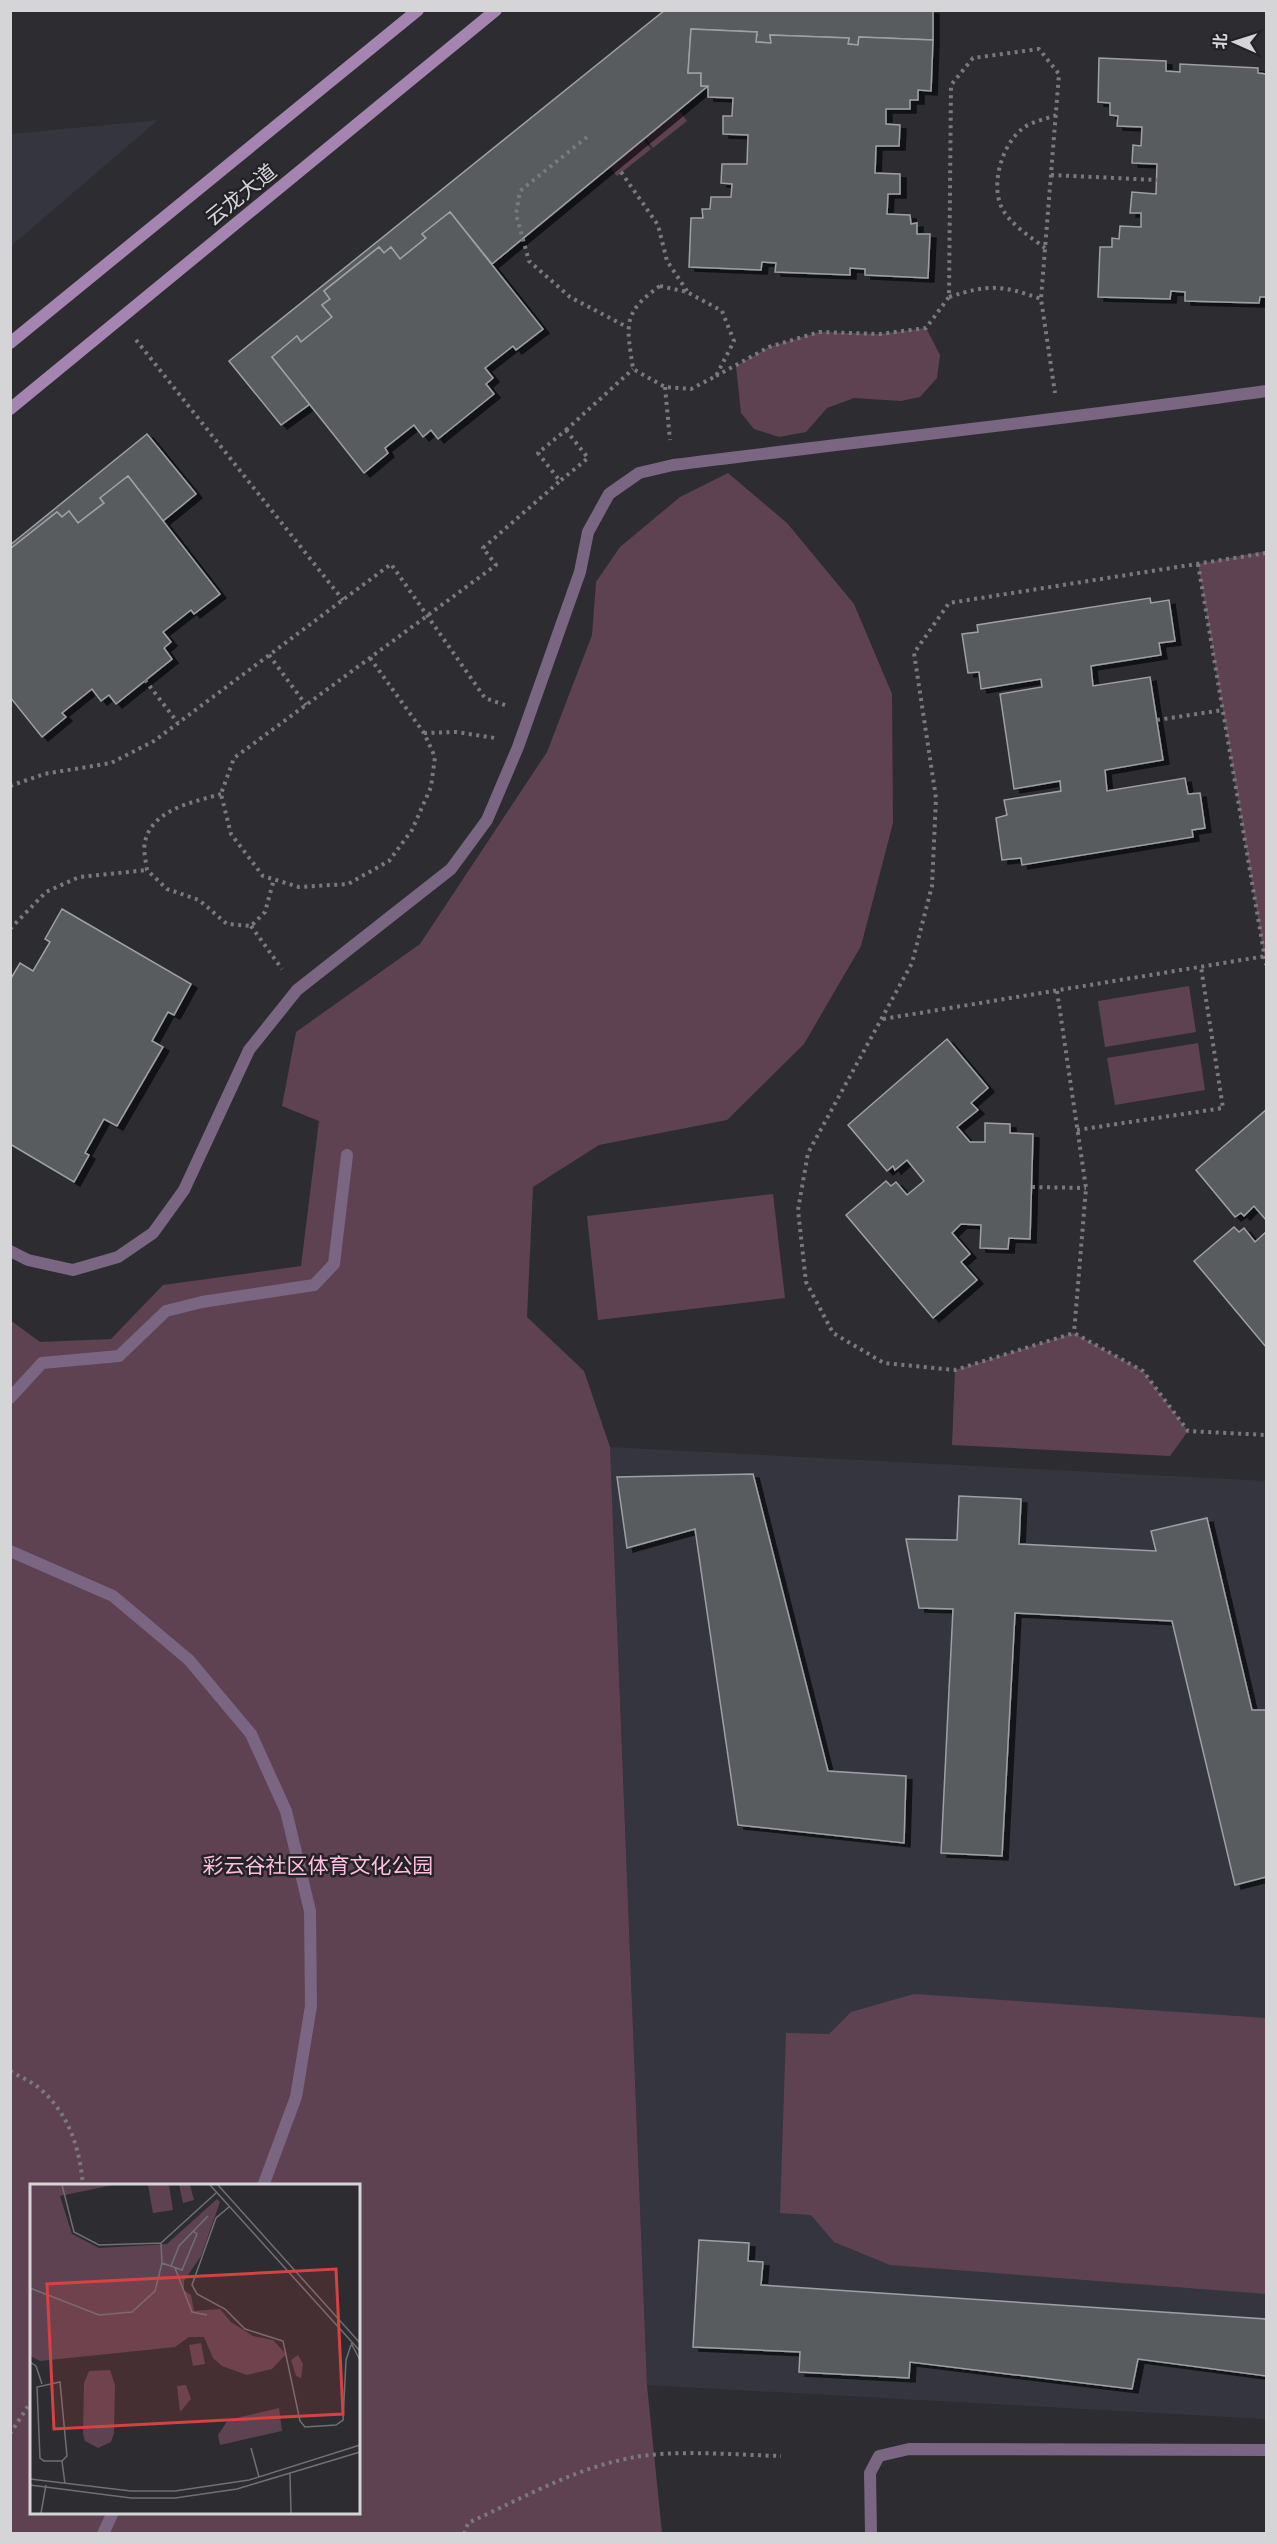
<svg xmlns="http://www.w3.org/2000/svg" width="1277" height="2544" viewBox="0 0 1277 2544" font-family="'Alegreya Sans','Noto Sans SC',sans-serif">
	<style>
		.built { fill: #35353f }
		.green { fill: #5f4251; fill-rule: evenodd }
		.building { fill: #585b5f; stroke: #9da0a5; stroke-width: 1.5; filter: url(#shadow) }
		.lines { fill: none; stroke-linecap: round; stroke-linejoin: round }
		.path { stroke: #7a7a7e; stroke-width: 4; stroke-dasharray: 3 4.5; stroke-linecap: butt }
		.service { stroke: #7a6582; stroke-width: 12 }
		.minor { stroke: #7a6582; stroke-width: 12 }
		.secondary { stroke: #a684b2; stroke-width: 12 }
		.labels { text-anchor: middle; stroke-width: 5; stroke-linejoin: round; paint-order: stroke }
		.street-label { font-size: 21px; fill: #d5d5d7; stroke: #232327 }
		.park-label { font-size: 21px; fill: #febedf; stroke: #232327 }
		.inset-road { fill: none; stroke: #707073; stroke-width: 1.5 }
		.view { fill: #d64242; fill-opacity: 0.15; stroke: #d64242; stroke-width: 3 }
		.inset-edge { fill: none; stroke: #d5d5d7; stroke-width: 3 }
	</style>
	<defs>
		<filter id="shadow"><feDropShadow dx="6" dy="4" stdDeviation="0" flood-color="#0009"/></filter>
	</defs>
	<rect width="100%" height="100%" fill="#2c2c31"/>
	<!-- built -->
	<g class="built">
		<path d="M158,120L11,246V134Z"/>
		<path d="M610,1447L1266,1481V2419L647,2385Z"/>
	</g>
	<!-- green -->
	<g class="green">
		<path d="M644,64L687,121L653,148L610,91Z"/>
		<path d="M607,92L651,149L617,176L587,137Z"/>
		<path d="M926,328L940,355L937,378L920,397L901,401L854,398L827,408L806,432L779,437L754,429L741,413L736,366L769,347L819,332L880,334Z"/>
		<path d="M728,473L787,523L854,604L892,694L893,823L861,946L804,1044L727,1120L599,1145L533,1187L527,1317L584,1371L610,1447L647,2385L662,2533H11L10,1320L40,1342L111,1339L163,1285L301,1266L319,1121L282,1106L296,1032L420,944L547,752L592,635L596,582L620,547L680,497ZM32,2186H358V2512H32Z"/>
		<path d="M1266,551V965L1198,564Z"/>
		<path d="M1189,986L1196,1032L1105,1047L1098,1001Z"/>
		<path d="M1198,1043L1205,1090L1115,1105L1107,1058Z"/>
		<path d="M773,1194L785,1298L598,1320L587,1216Z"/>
		<path d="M1074,1333L1143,1371L1188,1431L1170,1456L952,1445L955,1370Z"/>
		<path d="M914,1994L1266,2018V2294L890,2265L834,2242L811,2215L780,2213L786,2033L829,2034L851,2012Z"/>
	</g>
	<!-- building -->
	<g class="building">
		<path d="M665,10H933V40L859,37L858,45L848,44L849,38L770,35L771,43L756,42L757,32L691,29L688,73H701V86H708L492,264L450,212L422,234L426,238L400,259L391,247L384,253L379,247L324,291L330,299L322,305L332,317L301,342L297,336L272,357L310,404L281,425L229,361Z"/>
		<path d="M691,29L757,32L756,42L771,43L770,35L849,38L848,44L858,45L859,37L933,40L931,91L918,90V100H910V109H886V124L900,125L899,146H876L875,173L900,174V194H888L887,214L910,215L911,224L917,223V234H930L928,278L865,275V269L850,268V275L775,272L776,263L762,262L761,270L689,267L691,218H703L702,209H710L711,197H731L732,184L721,183L722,164H747L748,135L723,134V116H732L733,98L708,97V86H701V73H688Z"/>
		<path d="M1099,58L1166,61V71L1180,72V64L1258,68V73L1266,74V297H1260L1259,303L1185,301V292L1171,291L1170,299L1098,297L1100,247H1112V238L1119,239L1120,226L1141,227V213H1130L1132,192L1156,194L1157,164L1132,163L1133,145L1141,146L1142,127L1117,126L1118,116L1110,115V103L1098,102Z"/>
		<path d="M450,212L543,329L516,350L513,346L485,368L493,378L486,384L494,394L438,439L431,430L423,437L414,425L385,448L388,453L364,473L272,357L297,336L301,342L332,317L322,305L330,299L324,291L379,247L384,253L391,247L400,259L426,238L422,234Z"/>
		<path d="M147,434L196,494L163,521L128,476L100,498L104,503L78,523L69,511L62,517L57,512L10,549V545Z"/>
		<path d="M128,476L220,594L194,614L191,610L163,632L171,642L164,648L172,659L116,704L109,695L101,701L92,689L62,713L66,717L42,737L10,697V549L57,512L62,517L69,511L78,523L104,503L100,498Z"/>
		<path d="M1150,598L1151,603L1169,600L1175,641L1159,643L1161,655L1091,666L1093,686L1150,677L1163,760L1105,770L1107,791L1185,778L1188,794L1200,793L1205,828L1192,830L1193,837L1022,865L1021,858L1002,860L996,818L1007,815L1004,800L1061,791L1060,781L1014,789L1000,694L1042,687L1041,679L981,689L979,672L968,673L962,634L978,632L977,625Z"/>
		<path d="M62,909L191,984L174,1015L168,1012L152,1041L163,1047L117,1126L104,1119L85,1153L89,1155L74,1182L10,1144V980L20,963L33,971L50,942L45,939Z"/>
		<path d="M947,1039L988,1088L971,1103L978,1110L957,1127L970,1142H985V1123L1010,1124V1133L1033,1134L1030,1239L1009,1238L1008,1249L980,1248L981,1225L961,1224L952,1233L970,1254L961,1262L977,1280L933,1318L846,1215L886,1181L891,1186L896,1182L907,1195L924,1181L907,1160L895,1170L893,1166L887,1171L848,1125Z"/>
		<path d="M1266,1110V1220L1254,1206L1244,1216L1241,1213L1235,1217L1196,1170Z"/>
		<path d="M1234,1227L1239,1232L1244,1228L1255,1242L1266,1232V1347L1194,1261Z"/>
		<path d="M753,1474L828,1771L906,1776L904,1843L738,1825L695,1529L627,1548L617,1477Z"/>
		<path d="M959,1496L1021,1499L1019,1544L1156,1551L1151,1531L1207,1518L1252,1710H1266V1877L1235,1885L1172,1621L1015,1613L1002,1856L941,1853L953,1609L919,1608L906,1539L957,1540Z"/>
		<path d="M699,2240L749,2243L748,2261L763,2262L761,2285L1266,2319V2376L1138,2359L1132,2389L910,2362L909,2378L799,2372L800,2352L693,2347Z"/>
	</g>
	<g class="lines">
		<!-- path -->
		<g class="path">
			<path d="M587,137L520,191L516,214L529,261L570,297L627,327"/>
			<path d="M621,172L658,225L667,261L687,291"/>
			<path d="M1051,175L1157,180"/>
			<path d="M1045,248C1031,237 1008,223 1001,206C991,183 1002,145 1022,129C1030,122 1046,119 1056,115"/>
			<path d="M660,286L687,292L722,311L734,341L716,376L691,389L665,387L633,369C627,326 621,313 660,286Z"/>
			<path d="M949,297C989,284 1002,285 1041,299"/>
			<path d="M136,340L343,600"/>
			<path d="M716,376L769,347L819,332L880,334L926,328L949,297L951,85L973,58L1039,49L1059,74L1041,299L1055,393"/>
			<path d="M665,387L670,440"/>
			<path d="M566,430L588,458L560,481L538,453Z"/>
			<path d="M566,430L633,369"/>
			<path d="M1266,553L949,603L914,653L936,798L932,886L912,963L808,1153L798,1210L806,1282L833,1333L884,1363L955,1370L1074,1333L1143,1371L1188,1431L1266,1435"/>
			<path d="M1198,564L1266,965"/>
			<path d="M269,655L306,705"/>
			<path d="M370,658L424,733L435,757L431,787L412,830L389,861L348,884L299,887L263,876L231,834L221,794L234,758L496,565L483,548L560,481"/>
			<path d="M145,680L178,723"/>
			<path d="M1157,720L1223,710"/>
			<path d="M424,733L456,732L495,738"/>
			<path d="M10,786L44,774L111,763L154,741L391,564L485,698L505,705"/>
			<path d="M221,794C194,802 152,809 145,842C143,850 146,862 147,870L167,889L199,900L227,924L251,926L265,912L274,879"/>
			<path d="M251,926L282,969"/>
			<path d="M10,929L46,892L79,877L147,870"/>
			<path d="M1057,991L1086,1188L1074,1333"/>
			<path d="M883,1019L1266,956"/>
			<path d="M1077,1130L1223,1108L1201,967"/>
			<path d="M1032,1187L1086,1188"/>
			<path d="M10,2071C20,2077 31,2081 39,2088C69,2113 80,2149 83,2186"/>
			<path d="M10,2434L32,2400"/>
			<path d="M464,2534L468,2523C521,2499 573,2469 630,2458C673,2449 736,2455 781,2456"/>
		</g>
		<!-- service -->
		<g class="service">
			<path d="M10,1251L28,1260L73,1270L118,1257L153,1233L184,1190L249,1050L297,990L451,869L487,820L518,747L580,572L588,532L609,494L639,473L673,465C871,440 1069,419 1266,391"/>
			<path d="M10,1398L42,1363L119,1356L166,1311L202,1302L314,1285L334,1264L347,1155"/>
			<path d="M871,2534L870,2473L879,2456L909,2449L1266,2450"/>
		</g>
		<!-- minor -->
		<g class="minor">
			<path d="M10,1551L113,1596L189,1660L251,1734L286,1811L310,1911L311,2006L296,2097L263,2186"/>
			<path d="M103,2534L113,2512"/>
		</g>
		<!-- secondary -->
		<g class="secondary">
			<path d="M10,343L418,10"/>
			<path d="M10,409L496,10"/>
		</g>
	</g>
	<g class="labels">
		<!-- street labels -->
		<g class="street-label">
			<text transform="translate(241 195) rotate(-39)" y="7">云龙大道</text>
		</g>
		<!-- park labels -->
		<g class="park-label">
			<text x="318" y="1873">彩云谷社区体育文化公园</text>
		</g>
	</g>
	<!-- overview -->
	<g transform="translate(30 2184)">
		<rect width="330" height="330" fill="#2c2c31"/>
		<path d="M1,1H83L30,12L42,50L69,64L137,60L187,15L190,18L171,72L154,97V106L161,111L164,127L190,125L201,138L223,152L243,156L256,170L242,185L217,191L192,182L183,174L174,153H159L145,163L10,177L0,172ZM118,1H139L143,26L123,29ZM149,1H160L164,16L153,19ZM171,159L175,180L163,182L159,161ZM268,171L273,180L271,194L266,192L261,176ZM80,186L85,201L84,249L81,258L68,264L55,257L53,249L54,199L59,187ZM156,201L161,215L150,228L147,202ZM249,224L252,247L190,261L188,251L198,236Z" fill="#5f4251"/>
		<path class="inset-road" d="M32,1L44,48L69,61L131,59L186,9M180,1L330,167M188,1L330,159M199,23L186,34L162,101L167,110L195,125L215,145L253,157L270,237L275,243L306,241L313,236L316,176L321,161M132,79L152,86L167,50L163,47M141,82L149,62L178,32M145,84L162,128L177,131M0,104L69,131L102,128L125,107L132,79L131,59M321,159L330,176M0,178L6,182L12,200M30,198L37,272L32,277H14L10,274L7,203ZM221,264L229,293M32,277L35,300M260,290L261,329M0,295L101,307H145L219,296L330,261M0,301L101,314H145L207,305L330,268M11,329L16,301"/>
		<path class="view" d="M306,85L313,230L24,245L17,100Z"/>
		<rect width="330" height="330" class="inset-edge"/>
	</g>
	<!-- border -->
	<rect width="1277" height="2544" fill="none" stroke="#d5d5d7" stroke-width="24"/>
	<!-- north arrow -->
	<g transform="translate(1235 42) rotate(273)" stroke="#232327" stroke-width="4.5" paint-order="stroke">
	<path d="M0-4.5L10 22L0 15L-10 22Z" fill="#d5d5d7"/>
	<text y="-9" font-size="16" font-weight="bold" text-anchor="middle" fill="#d5d5d7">北</text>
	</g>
</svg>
